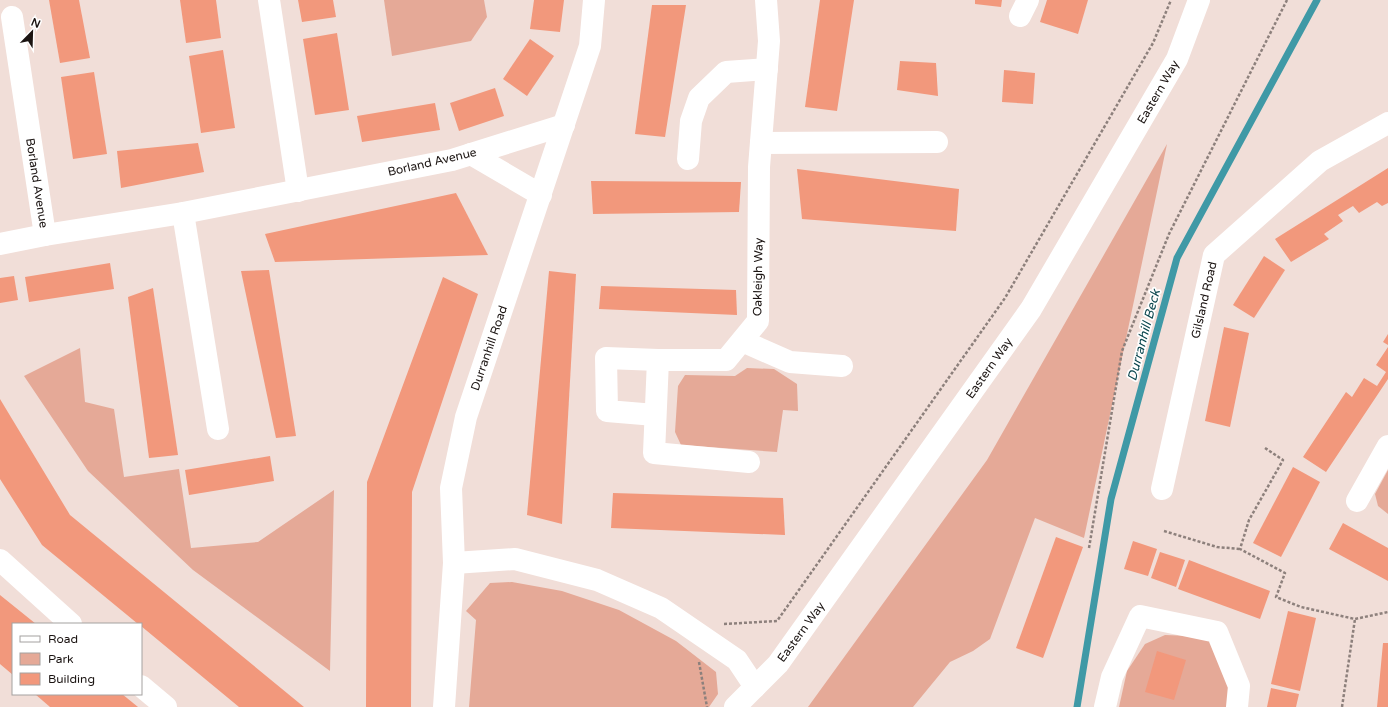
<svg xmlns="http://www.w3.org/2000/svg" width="1388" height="707" viewBox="0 0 1388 707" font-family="'Varela Round',sans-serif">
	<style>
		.green { fill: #e5a997 }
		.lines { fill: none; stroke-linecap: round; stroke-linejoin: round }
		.stream { stroke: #3f99a6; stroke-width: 7 }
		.building { fill: #f2987c }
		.path { stroke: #8d807c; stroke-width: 2.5; stroke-dasharray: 3 2; stroke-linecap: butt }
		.minor { stroke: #fff; stroke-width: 22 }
		.tertiary { stroke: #fff; stroke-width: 22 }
		.labels { text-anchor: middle; stroke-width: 3.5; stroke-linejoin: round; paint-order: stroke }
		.street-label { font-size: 12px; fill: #1b1412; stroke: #fff }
		.water-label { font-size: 13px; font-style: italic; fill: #0c474f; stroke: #fff }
	</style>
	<rect width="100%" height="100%" fill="#f1ded8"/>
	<!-- green -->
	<g class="green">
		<path d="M384,0H484L487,17L471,41L392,56Z"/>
		<path d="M1167,144L1084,538L1035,518L990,639L973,651L950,662L913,707H808L987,460Z"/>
		<path d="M80,348L85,402L114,409L124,477L179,469L191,548L258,542L334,490L330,671L193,570L88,471L24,376Z"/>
		<path d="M747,368L774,369L797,384L798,411L783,410L777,452L681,445L675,432L678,386L685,375L735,376Z"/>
		<path d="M1388,470V514L1378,506L1375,494Z"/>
		<path d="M512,582L562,591L619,610L676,641L716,672L718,694L709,707H469L476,620L466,611L490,583Z"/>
		<path d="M1165,635L1192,636L1219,640L1234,707H1119L1127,671L1145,644Z"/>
	</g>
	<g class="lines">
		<!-- stream -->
		<path class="stream" d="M1077,707L1111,499L1177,258L1317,0"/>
	</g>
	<!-- building -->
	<g class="building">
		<path d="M49,0H79L90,58L60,63Z"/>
		<path d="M180,0H216L221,38L186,43Z"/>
		<path d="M298,0H333L336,17L302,22Z"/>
		<path d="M534,0H564L560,32L530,29Z"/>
		<path d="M820,0H854L837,111L805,107Z"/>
		<path d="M975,0H1002L1001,7L975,4Z"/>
		<path d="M1047,0H1088L1078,34L1040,22Z"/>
		<path d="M652,5H686L665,137L635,134Z"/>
		<path d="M337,33L349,110L315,115L303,39Z"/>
		<path d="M530,39L554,56L527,96L503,79Z"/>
		<path d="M223,50L235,128L201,133L189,56Z"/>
		<path d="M900,61L936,63L938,96L897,90Z"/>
		<path d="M1004,70L1035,73L1033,104L1002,102Z"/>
		<path d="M94,72L107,154L73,159L61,77Z"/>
		<path d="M495,88L504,116L459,131L450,103Z"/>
		<path d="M435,103L440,130L362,142L357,116Z"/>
		<path d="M198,143L204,172L121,188L117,151Z"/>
		<path d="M1388,168V203L1382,206L1377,202L1359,213L1353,206L1338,215L1343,221L1324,234L1329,239L1291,262L1275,239Z"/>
		<path d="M797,169L959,189L956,231L802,219Z"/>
		<path d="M591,181L741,182L739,212L593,214Z"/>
		<path d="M456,193L488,255L275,262L265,234Z"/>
		<path d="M1264,256L1285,270L1254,318L1233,305Z"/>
		<path d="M110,263L114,289L29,302L25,277Z"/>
		<path d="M269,270L296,436L276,438L241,271Z"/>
		<path d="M549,271L576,274L562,524L527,515Z"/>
		<path d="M14,276L18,300L0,303V278Z"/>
		<path d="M443,277L478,294L412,492L411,707H366L367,482Z"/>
		<path d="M601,286L736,290L737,315L599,309Z"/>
		<path d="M153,288L178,455L149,458L128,297Z"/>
		<path d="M1224,327L1249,333L1230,427L1205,421Z"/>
		<path d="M1388,334V345L1383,342Z"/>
		<path d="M1388,347V379L1326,472L1303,457L1346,392L1352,397L1364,378L1377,386L1386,372L1376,365Z"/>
		<path d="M0,399L70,515L304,707H239L141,626V624H138L42,545L0,479Z"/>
		<path d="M270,456L274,481L189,495L185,470Z"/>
		<path d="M1293,467L1320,482L1281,557L1253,543Z"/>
		<path d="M613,493L783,498L785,535L611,528Z"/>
		<path d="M1343,523L1388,548V581L1329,549Z"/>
		<path d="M1056,537L1083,547L1043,658L1016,648Z"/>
		<path d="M1133,541L1157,549L1148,576L1124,569Z"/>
		<path d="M1160,552L1185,560L1176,587L1151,578Z"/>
		<path d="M1189,560L1270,591L1260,619L1178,589Z"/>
		<path d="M0,595L36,624H13V675L0,664Z"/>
		<path d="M1288,611L1316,618L1300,691L1271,684Z"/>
		<path d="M1383,643H1388V707H1377Z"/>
		<path d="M1157,651L1186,660L1174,700L1145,692Z"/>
		<path d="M1271,688L1299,694L1296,707H1267Z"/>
		<path d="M35,694H122L138,707H50Z"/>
	</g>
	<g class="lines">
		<!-- path -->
		<g class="path">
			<path d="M1265,448L1283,460L1249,520L1240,549L1285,573L1276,597L1301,607L1355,619L1388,612"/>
			<path d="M1164,531L1217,547L1240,549"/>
			<path d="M1089,548L1122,351L1169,234L1287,0"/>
			<path d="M724,624L777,621L1005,298L1153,43L1171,0"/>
			<path d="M699,662L707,707"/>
			<path d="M1342,707L1355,619"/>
		</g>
		<!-- minor -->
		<g class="minor">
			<path d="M269,0L298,191"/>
			<path d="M1020,16L1028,0"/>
			<path d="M12,17L45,235"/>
			<path d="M761,143L937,142"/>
			<path d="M471,154L541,195"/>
			<path d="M688,159L691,121L699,98L726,72L767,69"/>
			<path d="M183,213L218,429"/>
			<path d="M0,244L45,235L183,213L452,160L564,125"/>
			<path d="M742,341L790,362L842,366"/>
			<path d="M655,415L607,411L606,358L658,360"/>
			<path d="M749,462L654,453L658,360H726L758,321L759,167L769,41L766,0"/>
			<path d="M1162,489L1214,255L1320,161L1388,123"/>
			<path d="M1357,501L1388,446"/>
			<path d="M0,560L71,624"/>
			<path d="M454,563L515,559L597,580L661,608L737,660L755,687"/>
			<path d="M141,686L166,707"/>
			<path d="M444,707L454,563L451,488L466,417L590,46L594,0"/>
			<path d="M1105,707L1112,677L1140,616L1217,632L1239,686L1237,707"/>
		</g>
		<!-- tertiary -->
		<path class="tertiary" d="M735,707L778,664L1031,309L1177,59L1199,0"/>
	</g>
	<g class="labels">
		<!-- street labels -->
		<g class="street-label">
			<text transform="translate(1158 92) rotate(-60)" y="4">Eastern Way</text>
			<text transform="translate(432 162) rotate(-13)" y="4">Borland Avenue</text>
			<text transform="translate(37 183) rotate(81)" y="4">Borland Avenue</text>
			<text transform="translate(758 277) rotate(-89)" y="4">Oakleigh Way</text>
			<text transform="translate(1204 300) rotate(-77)" y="4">Gilsland Road</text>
			<text transform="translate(489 348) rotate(-71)" y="4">Durranhill Road</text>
			<text transform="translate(989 368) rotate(-55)" y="4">Eastern Way</text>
			<text transform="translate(801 632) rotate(-54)" y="4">Eastern Way</text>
		</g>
		<!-- water labels -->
		<g class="water-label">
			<text transform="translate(1143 335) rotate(-75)" y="5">Durranhill Beck</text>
		</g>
	</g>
	<!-- legend -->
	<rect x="12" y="623" width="130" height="72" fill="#ffffff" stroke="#a4a1a0"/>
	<rect x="20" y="636" width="20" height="6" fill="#ffffff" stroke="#a4a1a0"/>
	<text x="48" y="643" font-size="12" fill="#1b1412">Road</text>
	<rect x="20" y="653" width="20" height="12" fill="#e5a997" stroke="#a4a1a0"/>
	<text x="48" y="663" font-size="12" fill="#1b1412">Park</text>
	<rect x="20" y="673" width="20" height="12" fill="#f2987c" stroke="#a4a1a0"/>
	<text x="48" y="683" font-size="12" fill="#1b1412">Building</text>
	<!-- north arrow -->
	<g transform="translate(32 32) rotate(23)" stroke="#ffffff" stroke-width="3" paint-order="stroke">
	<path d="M0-3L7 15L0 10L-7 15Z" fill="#1b1412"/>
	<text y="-6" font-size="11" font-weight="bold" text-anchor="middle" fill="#1b1412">N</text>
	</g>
</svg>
